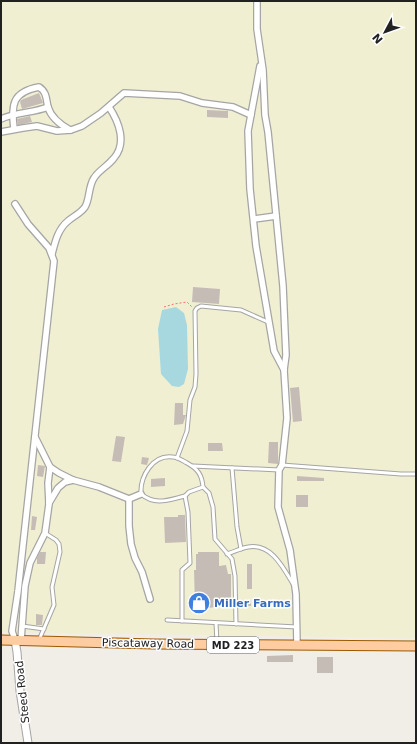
<svg xmlns="http://www.w3.org/2000/svg" width="417" height="744" viewBox="0 0 417 744" font-family="'DejaVu Sans',sans-serif">
	<style>
		.farmland { fill: #f0efd2 }
		.water { fill: #a7d8df }
		.building { fill: #c6bcb6 }
		.lines { fill: none; stroke-linecap: round; stroke-linejoin: round }
		.service-casing { stroke: #a5a5a5; stroke-width: 5 }
		.minor-casing { stroke: #a5a5a5; stroke-width: 8 }
		.tertiary-casing { stroke: #a5a5a5; stroke-width: 9 }
		.primary-casing { stroke: #9d5a00; stroke-width: 11 }
		.path { stroke: #fc6e6d; stroke-width: 1; stroke-dasharray: 2 2; stroke-linecap: butt }
		.service { stroke: #fff; stroke-width: 3 }
		.minor { stroke: #fff; stroke-width: 5.5 }
		.tertiary { stroke: #fff; stroke-width: 7 }
		.primary { stroke: #fdcca0; stroke-width: 9 }
		.labels { text-anchor: middle; stroke-width: 3; stroke-linejoin: round; paint-order: stroke }
		.shield { fill: #fff; stroke: #646464; stroke-width: 1 }
		.shield-label { font-size: 10px; font-weight: bold; fill: #212121 }
		.shop-label { font-size: 11px; font-weight: bold; fill: #366cbe; stroke: #fff; text-anchor: start }
		.street-label { font-size: 11px; fill: #212121; stroke: #fff }
	</style>
	<rect width="100%" height="100%" fill="#f1ede7"/>
	<!-- farmland -->
	<path class="farmland" d="M1,1H416V638L1,632Z"/>
	<!-- water -->
	<path class="water" d="M176,307L184,313L187,325L188,369L184,384L179,387L172,386L161,374L158,329L162,310Z"/>
	<!-- building -->
	<g class="building">
		<path d="M39,93L43,103L22,109L20,102L21,100Z"/>
		<path d="M207,110L228,111V118L207,117Z"/>
		<path d="M30,116L32,122L18,125L17,119Z"/>
		<path d="M193,287L220,289L219,304L192,302Z"/>
		<path d="M299,387L302,421L293,422L290,388Z"/>
		<path d="M175,403H183V415H186L183,424L174,425Z"/>
		<path d="M116,436L125,437L121,462L112,461Z"/>
		<path d="M269,442H278V464L268,463Z"/>
		<path d="M208,443H222L223,451H208Z"/>
		<path d="M142,457L149,458L147,465L141,464Z"/>
		<path d="M38,465L45,466L43,477L37,476Z"/>
		<path d="M297,476L324,478V481H297Z"/>
		<path d="M165,478V486L151,487V479Z"/>
		<rect x="296" y="495" width="12" height="12"/>
		<path d="M178,515H185L186,542L165,543L164,517H178Z"/>
		<path d="M32,516L37,517L35,530H31Z"/>
		<path d="M40,552H46L45,564H37V558Z"/>
		<path d="M198,552H219V566L226,565L228,574H231V600L227,599V606L207,608V606L195,607L194,570H196V554H198Z"/>
		<rect x="247" y="564" width="5" height="25"/>
		<path d="M238,600H251V606H239Z"/>
		<path d="M36,614L43,615L42,625H36Z"/>
		<path d="M293,655V662H267V656Z"/>
		<rect x="317" y="657" width="16" height="16"/>
	</g>
	<g class="lines">
		<!-- service casing -->
		<g class="service-casing">
			<g id="service">
				<path d="M177,458L187,431L190,400L195,387L196,374L195,311L197,308L201,306L241,310L268,322"/>
				<path d="M282,465L401,474H416"/>
				<path d="M193,466L279,470"/>
				<path d="M232,468L237,527L241,549"/>
				<path d="M185,496L189,492L203,487L209,493L213,507L215,539L232,559L235,576L236,624"/>
				<path d="M227,554C234,552 241,548 248,547C271,543 283,567 293,584"/>
				<path d="M167,620L297,627"/>
				<path d="M182,621V570L190,563L188,512L185,496C168,500 156,506 141,494C140,476 153,454 173,457C178,457 183,461 187,463C198,469 202,475 203,487"/>
				<path d="M216,623L217,643"/>
				<path d="M22,626L44,629"/>
				<path d="M39,640L54,605L52,587L60,552L59,544L56,540L45,533"/>
			</g>
		</g>
		<!-- minor casing -->
		<g class="minor-casing">
			<g id="minor">
				<path d="M257,1V29L263,70L265,115L268,132L283,286L285,333L286,355L284,370L287,418L282,465L279,470L278,507L290,550L296,594L297,645"/>
				<path d="M260,66L248,131L250,189L256,246L274,351L284,370"/>
				<path d="M1,119C16,112 33,113 48,107"/>
				<path d="M14,129C11,105 12,92 39,87C47,92 46,99 48,107C51,118 61,125 70,130"/>
				<path d="M1,132L23,128L37,126L57,131L71,130L82,126L101,113L124,93L180,96L202,103L233,107L251,115"/>
				<path d="M15,204L28,224L49,248L54,261L18,591L12,631L15,640"/>
				<path d="M254,219L276,216"/>
				<path d="M52,254C55,242 58,229 68,221C74,216 81,213 85,207C90,199 88,187 94,178C99,170 108,166 114,158C127,143 119,122 109,107"/>
				<path d="M50,467L59,473L73,480"/>
				<path d="M129,499L141,494"/>
				<path d="M49,503L58,488L65,482L73,480L99,487L129,499V526L131,544L135,558L142,572L150,599"/>
				<path d="M21,640L25,586L30,563L45,533L49,504L48,483L50,467L35,437"/>
			</g>
		</g>
		<!-- tertiary casing -->
		<g class="tertiary-casing">
			<path id="tertiary" d="M15,640L17,652L20,691L28,743"/>
		</g>
		<!-- primary casing -->
		<g class="primary-casing">
			<path id="primary" d="M1,640L154,644L416,646"/>
		</g>
		<!-- path -->
		<path class="path" d="M164,307L174,304L187,302L192,307"/>
		<!-- service -->
		<use href="#service" class="service"/>
		<!-- minor -->
		<use href="#minor" class="minor"/>
		<!-- tertiary -->
		<use href="#tertiary" class="tertiary"/>
		<!-- primary -->
		<use href="#primary" class="primary"/>
	</g>
	<!-- icons -->
	<defs>
		<g id="shop-disc" transform="scale(1.15)"><circle r="9.5" fill="#3f7fe0" stroke="#fff"/><path d="M-5-2.5h2.3a2.7 3.5 0 0 1 5.4 0H5L5.5 6h-11ZM-1.5-2.5h3a1.5 2.3 0 0 0-3 0Z" fill="#fff"/></g>
	</defs>
	<g fill-rule="evenodd">
		<use href="#shop-disc" x="199" y="603"/>
	</g>
	<g class="labels">
		<!-- shield labels -->
		<rect class="shield" x="207" y="637" width="52" height="16" rx="3"/>
		<g class="shield-label">
			<text x="233" y="649">MD 223</text>
		</g>
		<!-- shop labels -->
		<g class="shop-label">
			<text x="214" y="607">Miller Farms</text>
		</g>
		<!-- street labels -->
		<g class="street-label">
			<text transform="translate(148 643) rotate(1)" y="4">Piscataway Road</text>
			<text transform="translate(22 692) rotate(-96)" y="4">Steed Road</text>
		</g>
	</g>
	<!-- border -->
	<rect width="417" height="744" fill="none" stroke="#212121" stroke-width="4"/>
	<!-- north arrow -->
	<g transform="translate(385 32) rotate(229)" stroke="#ffffff" stroke-width="3" paint-order="stroke">
	<path d="M0-3L7 15L0 10L-7 15Z" fill="#212121"/>
	<text y="-6" font-size="11" font-weight="bold" text-anchor="middle" fill="#212121">N</text>
	</g>
</svg>
